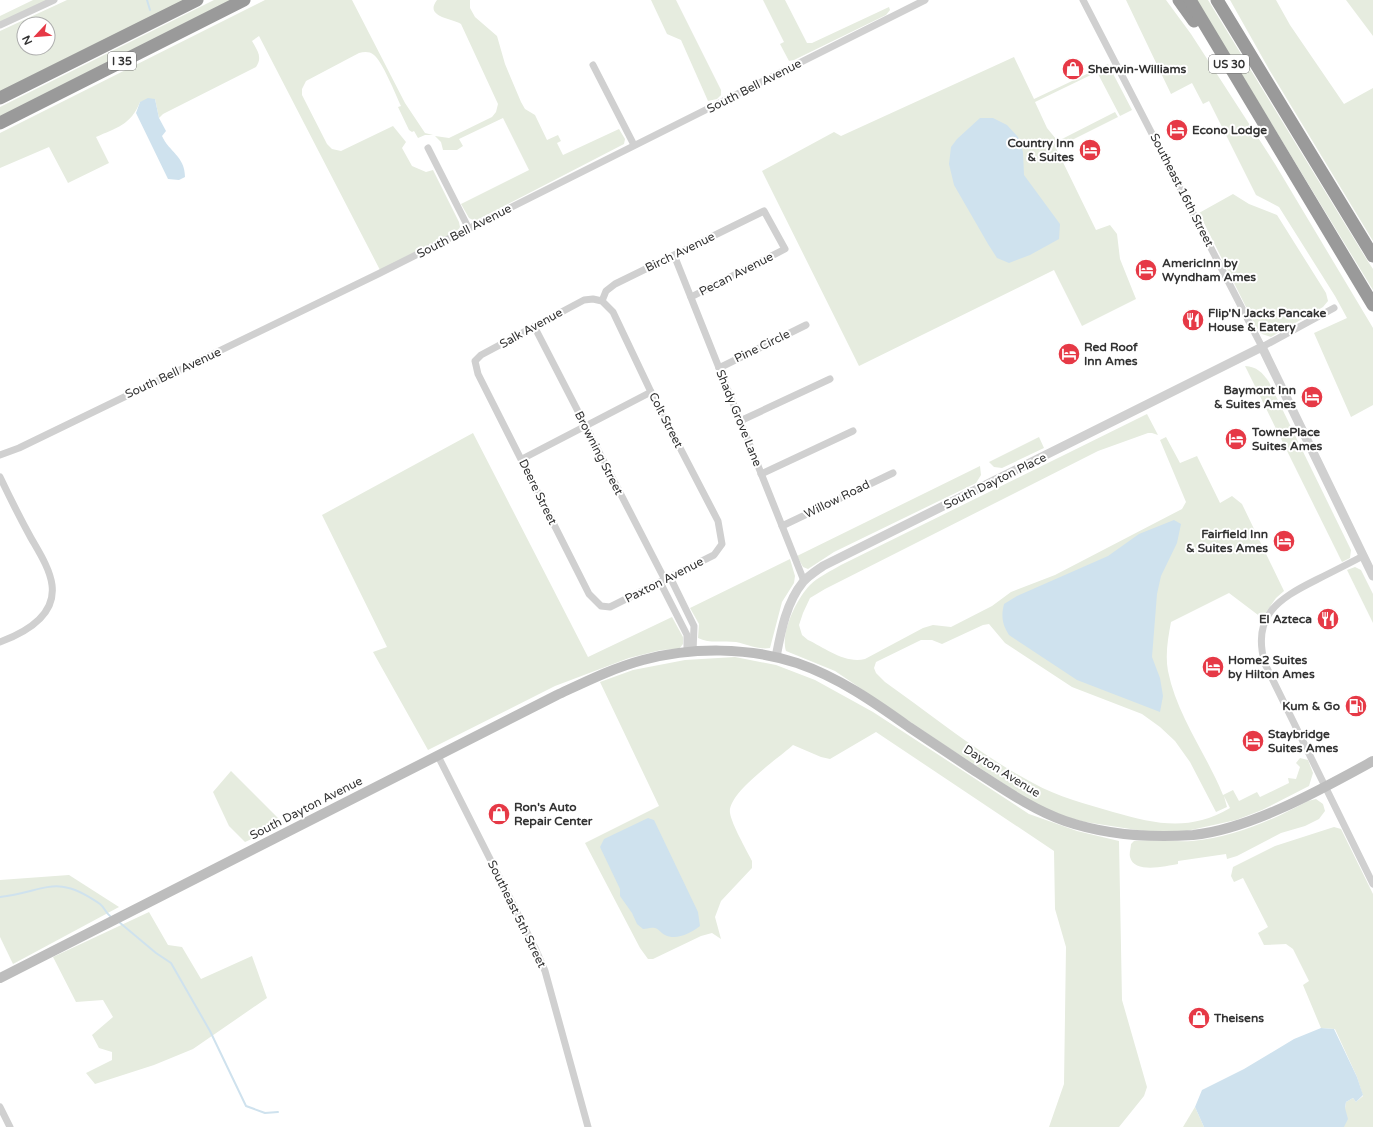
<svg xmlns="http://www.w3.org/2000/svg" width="1373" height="1127" viewBox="0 0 1373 1127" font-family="'Varela Round',sans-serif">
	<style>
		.green { fill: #e6ecdf; fill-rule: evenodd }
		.water { fill: #cfe2ee }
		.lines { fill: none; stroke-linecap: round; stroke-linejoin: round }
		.stream { stroke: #cfe2ee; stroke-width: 2 }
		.minor { stroke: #d0d0d0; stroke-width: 7 }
		.tertiary { stroke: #d0d0d0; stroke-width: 9 }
		.secondary { stroke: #bdbdbd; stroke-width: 10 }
		.motorway { stroke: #9a9a9a; stroke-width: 13 }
		.labels { text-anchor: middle; stroke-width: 4; stroke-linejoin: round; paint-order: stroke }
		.shield { fill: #fff; stroke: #707070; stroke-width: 1 }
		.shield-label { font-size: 11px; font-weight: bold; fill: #333 }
		.poi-label { font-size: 12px; font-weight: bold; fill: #333; stroke: #fff; text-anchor: start }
		.street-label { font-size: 12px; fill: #333; stroke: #fff }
	</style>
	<rect width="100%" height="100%" fill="#fff"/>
	<!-- green -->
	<g class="green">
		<path d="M33,0H49L0,23V16Z"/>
		<path d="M67,0H186L0,93V31ZM24,24H48V48H24Z"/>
		<path d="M214,0H238L0,119V107Z"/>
		<path d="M265,0H352L405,103L425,133L433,135H425L418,138L414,131L412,132L409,130L398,107L401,106C396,95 382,61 374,55C369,51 364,52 359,53L306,81L302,89V95L327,144L332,149L341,151L393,126L406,142L402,148L412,166L426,172L433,170L459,222L460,227L458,231L380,270L259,36L252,41C257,50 263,57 256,67L163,114L159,118L155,99L140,102C131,125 116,128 96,137L109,163L68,183L49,147L0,168V133Z"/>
		<path d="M437,0H470V8L475,17L497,36L505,64L521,102L525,109L535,115L547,140L558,135L561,141L557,143L563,155L619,129L625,139L624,144L475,221L469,218L461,204L529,170L503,118L459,139L463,146L457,150H443L441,142L435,136L449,138L492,117L496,112L498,104L461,24C451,18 424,17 437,0Z"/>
		<path d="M651,0H676L721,90V95L717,99L708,101L681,40L667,34Z"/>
		<path d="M763,0H785L807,43H812L889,7L890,10L886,15L794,60L789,61L780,44L784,42Z"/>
		<path d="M1126,0H1166L1191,34L1275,164L1373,328V405L1351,417L1314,333L1347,318L1335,296L1279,207L1256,195L1209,101L1203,104L1192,83L1171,94Z"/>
		<path d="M1196,0H1208L1367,260L1373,269V290Z"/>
		<path d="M1230,0H1276L1290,25L1344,104L1373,88V241L1270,71Z"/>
		<path d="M1346,0H1373V36Z"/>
		<path d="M1014,57L1034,99L1108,64L1132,110L1120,116L1097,72L1035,102L1047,128L1056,139H1062L1115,112L1118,117L1056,148L1096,230L1110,225L1117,234L1120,259L1136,299L1082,326L1054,270L859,366L762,171L834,132L841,136Z"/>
		<path d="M1233,194L1249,204L1277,215L1326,293L1328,301L1323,307L1271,337L1262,334L1256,327L1199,213Z"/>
		<path d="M1245,366C1257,367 1262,372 1269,382L1351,550L1350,558L1342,562Z"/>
		<path d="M1147,414L1158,435L1152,433H1148L1098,451L825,589L810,598L803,613L799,625L802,635L808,640C825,648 845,664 865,659L923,628L933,625L951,627L992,606L1011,592L1055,575L1182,509L1186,502L1160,440L1166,437L1180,463L1197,456L1220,503L1232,496L1242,504L1284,591L1276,598L1262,618L1229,593L1171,622C1168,638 1165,655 1168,671C1177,716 1206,753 1223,795L1233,790L1239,801L1257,792L1260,797L1289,783L1288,778L1296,779L1300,767L1296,763L1300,758L1308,760L1313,773L1309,786L1262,810L1236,820L1182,832H1150L1085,822L1063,816L1032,802L949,748L835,671L786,651C780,633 797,598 810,585C818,577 831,571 841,565ZM989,624L1005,643L1072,687L1142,714L1160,727L1175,741L1190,762L1216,812L1227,807L1224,796L1230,808C1189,832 1156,824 1113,812C1086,804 1058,797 1033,783C980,755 933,716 885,682L876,673L874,668L876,662L921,640H932L942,644L983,625Z"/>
		<path d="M473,433L588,657L672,617L683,637V644L679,649L661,650L629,658L555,686L428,750L373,652L387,647L322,515Z"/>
		<path d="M1039,437L1044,448L1002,468L994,467L989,462Z"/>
		<path d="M980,466L981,475L976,483L834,552L808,569L803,567L797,556Z"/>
		<path d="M790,559L795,576L794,583L782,602L770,648C758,650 747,644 736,642C723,640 710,644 698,638L699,624L690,608Z"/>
		<path d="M1355,567L1361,570L1373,594V623L1347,570Z"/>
		<path d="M735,657L776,665L815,680L873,712L1029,814L1077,831L1119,841L1122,1000L1147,1087L1144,1096L1119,1127H1049L1064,1084L1066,947L1055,909L1054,851L876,732L830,759L821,757L793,745C779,758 727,793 730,813C732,825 746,849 752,861V868L721,901L715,917L721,939L712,933L701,936L653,959H648L640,948L585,843L659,806L600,682L633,670L685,660Z"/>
		<path d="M231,771L284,824L245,842L229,826L213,792Z"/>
		<path d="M1316,799L1323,804L1325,811L1319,819L1305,826L1281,833L1237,856L1227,859L1226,854L1178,861V864C1166,866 1134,874 1130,857C1129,853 1131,848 1131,844L1134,841C1153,839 1173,842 1192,841C1234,837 1271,821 1308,801Z"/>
		<path d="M1334,827L1341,829L1373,894V1127H1335L1345,1108L1346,1102L1353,1098L1356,1102L1363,1096L1357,1077L1335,1029L1321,1028L1303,985L1309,981L1293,949L1286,944L1264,945L1258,933L1268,927L1243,878L1234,882L1231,876L1233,867L1275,846Z"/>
		<path d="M69,875L119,907L13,964L0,937V880Z"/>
		<path d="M149,912L168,945L182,947L201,979L252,956L267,998L193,1049L154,1065L95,1084L86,1073L112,1060V1052L99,1048L92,1035L113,1017L103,1000L76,1002L53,957Z"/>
		<path d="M1195,1107L1204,1127H1183Z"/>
	</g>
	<!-- water -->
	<g class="water">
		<path d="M148,98L155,99L159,118L166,131L162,136C169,152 185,156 185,177L179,180L168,179L136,113L140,102Z"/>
		<path d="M980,118H993L1007,125L1018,137L1023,152L1024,175L1060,224L1059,239L1030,255L1009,263L997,258L988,244L954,185L949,164L951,147L957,139Z"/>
		<path d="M1174,520L1181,524L1177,543L1161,576L1157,594L1152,657L1160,678L1163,696L1160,712L1077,680L1009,635C1002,624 1001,616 1004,604L1017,596L1108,556L1139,534Z"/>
		<path d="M648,818L654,820L698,912L700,926C691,933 676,941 665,935C661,933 659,929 655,928C650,927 647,929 643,929L637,924L632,913L620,896V889L600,847L604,839Z"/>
		<path d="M1321,1028L1334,1029L1357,1077L1363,1095L1356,1102L1353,1098L1346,1102L1345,1108L1348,1119L1344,1127H1204L1195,1107L1202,1090L1244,1069L1294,1039Z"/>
	</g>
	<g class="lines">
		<!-- stream -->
		<g class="stream">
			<path d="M147,0L150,10"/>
			<path d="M0,897C47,891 56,873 100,904C104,907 106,913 110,916"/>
			<path d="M119,922L156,953L171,963L210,1031L246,1106L265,1113L278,1112"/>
		</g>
		<!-- minor -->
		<g class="minor">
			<path d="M1083,0L1262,347L1334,308"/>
			<path d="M0,25L54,0"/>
			<path d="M593,65L634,145"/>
			<path d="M428,148L469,229"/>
			<path d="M674,255L804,581"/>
			<path d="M593,299L602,301L613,312L651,392L718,521L722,544L714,555L610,607L601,606L589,594L478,374L475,361L481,355L584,300Z"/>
			<path d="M602,301L606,291L615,284L764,211L785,249L691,297"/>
			<path d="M534,326L665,580"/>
			<path d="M719,368L806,325"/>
			<path d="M740,421L830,379"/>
			<path d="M0,455L19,448L378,274L925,0"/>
			<path d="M522,459L651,392"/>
			<path d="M761,474L853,431"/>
			<path d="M0,477C10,498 20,518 31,538C39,552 50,569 52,585C56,616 24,633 0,642"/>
			<path d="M782,526L893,473"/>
			<path d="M1363,556C1348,564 1332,572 1316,580C1278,599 1251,616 1265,664L1373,884"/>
			<path d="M670,577L694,626L693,652"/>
			<path d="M660,582L687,635V653"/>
			<path d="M438,756L535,948L545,971L588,1127"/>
			<path d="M0,1107L10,1127"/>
		</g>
		<!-- tertiary -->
		<path class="tertiary" d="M776,657C781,631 786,603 803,582C808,576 816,571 823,566L1262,347L1373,576"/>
		<!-- secondary -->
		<path class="secondary" d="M0,978L557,695C585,682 613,668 643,660C692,647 749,647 797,663C838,677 874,702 909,727C930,741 951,755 972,769C1002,788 1031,809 1065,821C1106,835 1150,838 1193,835C1251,829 1322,789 1373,761"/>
		<!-- motorway -->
		<g class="motorway">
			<path d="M1179,0L1194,21"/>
			<path d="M1190,0L1373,305"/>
			<path d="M1217,0L1373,256"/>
			<path d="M0,98L197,0"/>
			<path d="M0,123L244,0"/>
		</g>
	</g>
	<!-- icons -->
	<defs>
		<g id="shop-disc" transform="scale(1.15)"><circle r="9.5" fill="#e63946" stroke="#fff"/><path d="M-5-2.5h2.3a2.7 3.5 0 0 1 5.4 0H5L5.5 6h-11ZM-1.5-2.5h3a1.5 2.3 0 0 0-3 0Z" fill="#fff"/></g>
		<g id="hotel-disc" transform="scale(1.15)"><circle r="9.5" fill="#e63946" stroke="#fff"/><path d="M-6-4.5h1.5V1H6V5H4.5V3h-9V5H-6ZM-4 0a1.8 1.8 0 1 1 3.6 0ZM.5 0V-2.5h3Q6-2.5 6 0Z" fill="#fff"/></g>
		<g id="restaurant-disc" transform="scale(1.15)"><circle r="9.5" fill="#e63946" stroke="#fff"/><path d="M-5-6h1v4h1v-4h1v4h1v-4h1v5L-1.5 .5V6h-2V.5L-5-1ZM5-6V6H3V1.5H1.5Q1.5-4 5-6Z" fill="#fff"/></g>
		<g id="fuel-disc" transform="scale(1.15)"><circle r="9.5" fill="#e63946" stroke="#fff"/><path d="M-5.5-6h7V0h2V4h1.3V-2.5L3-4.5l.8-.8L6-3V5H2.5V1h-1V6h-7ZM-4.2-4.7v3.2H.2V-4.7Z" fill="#fff"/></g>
	</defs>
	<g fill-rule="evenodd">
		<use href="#shop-disc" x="1073" y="69"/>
		<use href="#hotel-disc" x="1177" y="130"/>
		<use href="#hotel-disc" x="1090" y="150"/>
		<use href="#hotel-disc" x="1146" y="270"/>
		<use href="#restaurant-disc" x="1193" y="320"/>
		<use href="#hotel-disc" x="1069" y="354"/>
		<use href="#hotel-disc" x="1312" y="397"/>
		<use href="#hotel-disc" x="1236" y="439"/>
		<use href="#hotel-disc" x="1284" y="541"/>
		<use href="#restaurant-disc" x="1328" y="619"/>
		<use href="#hotel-disc" x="1213" y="667"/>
		<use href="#fuel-disc" x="1356" y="706"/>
		<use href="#hotel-disc" x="1253" y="741"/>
		<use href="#shop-disc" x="499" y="814"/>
		<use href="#shop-disc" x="1199" y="1018"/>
	</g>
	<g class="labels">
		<!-- shield labels -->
		<g class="shield">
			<rect x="108" y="52" width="28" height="18" rx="3"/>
			<rect x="1209" y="55" width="40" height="18" rx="3"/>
		</g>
		<g class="shield-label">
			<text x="122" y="65">I 35</text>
			<text x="1229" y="68">US 30</text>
		</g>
		<!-- poi labels -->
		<g class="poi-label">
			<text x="1088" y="73">Sherwin-Williams</text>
			<text x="1192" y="134">Econo Lodge</text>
			<text x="1074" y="147" text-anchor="end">Country Inn<tspan x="1074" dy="14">&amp; Suites</tspan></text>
			<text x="1162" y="267">AmericInn by<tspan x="1162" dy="14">Wyndham Ames</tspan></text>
			<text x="1208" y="317">Flip'N Jacks Pancake<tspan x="1208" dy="14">House &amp; Eatery</tspan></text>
			<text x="1084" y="351">Red Roof<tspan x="1084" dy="14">Inn Ames</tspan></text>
			<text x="1296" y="394" text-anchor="end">Baymont Inn<tspan x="1296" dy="14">&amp; Suites Ames</tspan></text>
			<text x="1252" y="436">TownePlace<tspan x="1252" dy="14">Suites Ames</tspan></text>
			<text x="1268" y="538" text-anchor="end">Fairfield Inn<tspan x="1268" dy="14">&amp; Suites Ames</tspan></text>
			<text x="1312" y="623" text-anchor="end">El Azteca</text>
			<text x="1228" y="664">Home2 Suites<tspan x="1228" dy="14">by Hilton Ames</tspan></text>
			<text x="1340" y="710" text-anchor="end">Kum &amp; Go</text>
			<text x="1268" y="738">Staybridge<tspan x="1268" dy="14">Suites Ames</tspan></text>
			<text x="514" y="811">Ron's Auto<tspan x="514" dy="14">Repair Center</tspan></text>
			<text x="1214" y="1022">Theisens</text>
		</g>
		<!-- street labels -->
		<g class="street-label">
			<text transform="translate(754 86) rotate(-27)" y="4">South Bell Avenue</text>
			<text transform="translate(1182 190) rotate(63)" y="4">Southeast 16th Street</text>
			<text transform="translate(464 231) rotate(-27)" y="4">South Bell Avenue</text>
			<text transform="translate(680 252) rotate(-26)" y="4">Birch Avenue</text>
			<text transform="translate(736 274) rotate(-27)" y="4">Pecan Avenue</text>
			<text transform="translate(531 328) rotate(-29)" y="4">Salk Avenue</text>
			<text transform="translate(762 346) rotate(-26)" y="4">Pine Circle</text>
			<text transform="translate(173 373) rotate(-25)" y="4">South Bell Avenue</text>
			<text transform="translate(739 418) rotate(68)" y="4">Shady Grove Lane</text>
			<text transform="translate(666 420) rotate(63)" y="4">Colt Street</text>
			<text transform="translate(599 453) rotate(63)" y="4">Browning Street</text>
			<text transform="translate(995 481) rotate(-26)" y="4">South Dayton Place</text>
			<text transform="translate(538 492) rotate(64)" y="4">Deere Street</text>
			<text transform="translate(837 499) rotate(-26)" y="4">Willow Road</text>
			<text transform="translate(664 580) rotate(-27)" y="4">Paxton Avenue</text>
			<text transform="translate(1002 771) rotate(32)" y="4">Dayton Avenue</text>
			<text transform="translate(306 808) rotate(-27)" y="4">South Dayton Avenue</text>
			<text transform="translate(517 914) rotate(64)" y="4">Southeast 5th Street</text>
		</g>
	</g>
	<!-- north arrow -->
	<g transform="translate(36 36) rotate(244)"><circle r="19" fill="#ffffff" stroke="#adadad"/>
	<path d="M0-3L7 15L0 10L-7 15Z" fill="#e63946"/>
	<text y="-6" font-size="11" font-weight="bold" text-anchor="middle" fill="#333333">N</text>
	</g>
</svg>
